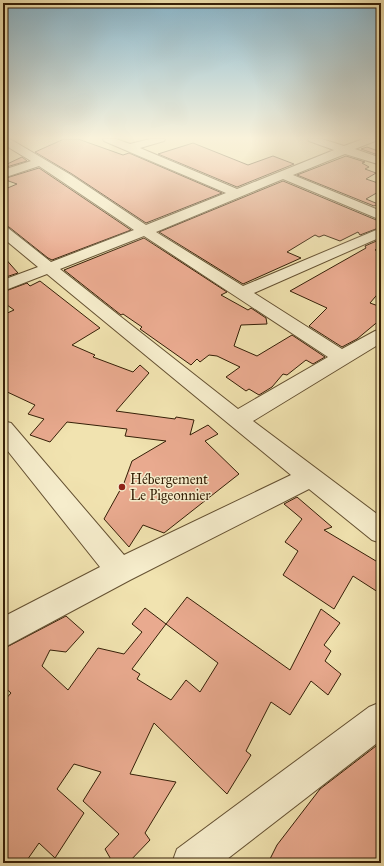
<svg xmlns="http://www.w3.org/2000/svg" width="384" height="866" viewBox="0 0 384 866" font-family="'IM FELL Great Primer',serif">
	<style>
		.building { fill: #e9aa8f; stroke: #351f07; fill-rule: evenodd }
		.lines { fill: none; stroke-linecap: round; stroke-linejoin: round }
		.minor-casing { stroke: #645031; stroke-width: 2 }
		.minor { fill: #f6edcc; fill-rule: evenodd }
		.poi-dot { fill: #8f2418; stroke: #f6edcc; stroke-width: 1.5 }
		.labels { text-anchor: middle; stroke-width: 3; stroke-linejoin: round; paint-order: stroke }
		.poi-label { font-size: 14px; fill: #351f07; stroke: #f6edcc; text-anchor: start }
	</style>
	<rect width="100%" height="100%" fill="#f1e3b0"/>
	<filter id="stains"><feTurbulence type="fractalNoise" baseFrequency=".005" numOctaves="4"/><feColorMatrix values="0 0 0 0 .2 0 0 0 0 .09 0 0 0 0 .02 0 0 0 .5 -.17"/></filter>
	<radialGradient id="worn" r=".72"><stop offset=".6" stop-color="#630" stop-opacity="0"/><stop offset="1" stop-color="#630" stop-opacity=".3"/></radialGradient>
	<!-- building -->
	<g class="building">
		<path d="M64,139H78L123,155L129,153L222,193L146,223L72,174L35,152Z"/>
		<path d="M193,143L248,165L273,156L294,164L237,187L158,154Z"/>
		<path d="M367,147L381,152V154L378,155L361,149Z"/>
		<path d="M346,156L365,162L362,163L369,167L365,169L376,173L366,179L381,184V188L377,191H380L366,199L378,204L374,206L297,175Z"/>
		<path d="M22,157L27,161L3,168V166Z"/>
		<path d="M39,168L131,230L52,260L48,258L9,227L3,226V190L17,184L3,179Z"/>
		<path d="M283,181L381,222V227L360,235L358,232L340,241L324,235L319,237L315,235L287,252L301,258L243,284L159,232Z"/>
		<path d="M144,238L227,292L221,295L248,310L251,308L266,318L267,324L241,325L234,346L257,356L292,335L325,357L313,364L306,360L287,375L283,374L272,387L259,395L249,389L246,391L226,377L240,367L217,356L209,355L200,362L197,359L191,365L140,329L142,327L123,314L121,315L64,270Z"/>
		<path d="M381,239V245L375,250L381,253V290L370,303L381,307V319L357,339L342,347L309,326L327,308L290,291L366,248L365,246Z"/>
		<path d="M3,256L18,273L3,278Z"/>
		<path d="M40,281L100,328L72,345L95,355L93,357L133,372L140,365L149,373L116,411L175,419L176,417L194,420L190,435L208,425L218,434L205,441L239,474L164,533L143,525L129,547L104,519L124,483L132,461L166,441L125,436L127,429L67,422L50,442L30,435L44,419L28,414L35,405L3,390V315L14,310L3,302V292L27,283L30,286Z"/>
		<path d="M297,497L332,527L324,530L381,564V594L353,576L334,609L283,575L298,551L285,542L302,519L284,504Z"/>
		<path d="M187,597L290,670L321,609L340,623L324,645L331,651L325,661L341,674L328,695L311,681L290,715L271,702L246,751L251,755L227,794L154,723L130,774L176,782L145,833L150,840L128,863H113L105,849L119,834L83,801L101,772L74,764L57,789L84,813L55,858L39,843L25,863H3V702L11,693L3,686V649L66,616L84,632L66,652L50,650L42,666L68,690L98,648L124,654L142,632L132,624L145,608L166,624ZM166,624L218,663L200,692L186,680L171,700L137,679L140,674L132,669Z"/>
		<path d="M376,746L381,752V863H268L277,845L320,789Z"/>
	</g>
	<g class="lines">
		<!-- minor casing -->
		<g class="minor-casing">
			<g id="minor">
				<path d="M3,139H10L71,175L146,225L226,193L104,141L103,139H116L130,144L150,139H165L164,141L140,148L237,189L334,150L309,141L308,139H322L344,146L363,139H376L375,141L355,149L381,158V165L345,154L293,175L381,211V220L283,179L156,232L243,286L381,228V237L254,293L342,349L375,331L381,329V343L253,421L381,517V543L372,540L309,489L130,580L3,648V617L100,567L3,445V421L11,423L124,555L291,475L47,274L3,291V280L38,267L3,238V227L8,228L51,262L134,230L39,166L3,178V170L31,161L3,144ZM144,236L328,357L238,409L60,269Z"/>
				<path d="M381,702V740L222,863H172L177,849L369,707Z"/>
			</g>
		</g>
		<!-- minor -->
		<use href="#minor" class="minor"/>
	</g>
	<!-- sky -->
	<linearGradient id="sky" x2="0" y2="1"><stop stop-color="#89b8cf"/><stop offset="0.53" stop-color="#f9f2db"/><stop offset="1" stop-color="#f9f2db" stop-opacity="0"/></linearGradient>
	<rect width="384" height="260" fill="url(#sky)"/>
	<!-- markers -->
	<circle class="poi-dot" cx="122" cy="487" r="4"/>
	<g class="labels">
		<!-- poi labels -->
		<g class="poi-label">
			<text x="130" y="484">Hébergement<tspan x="130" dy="16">Le Pigeonnier</tspan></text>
		</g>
	</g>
	<!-- margin -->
	<rect width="384" height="866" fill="none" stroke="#f1e3b0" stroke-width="16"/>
	<rect x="4" y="4" width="376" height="858" fill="none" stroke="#351f07" stroke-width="2"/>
	<rect x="8" y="8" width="368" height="850" fill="none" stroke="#351f07"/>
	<rect width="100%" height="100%" filter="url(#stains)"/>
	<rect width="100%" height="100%" fill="url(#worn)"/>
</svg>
